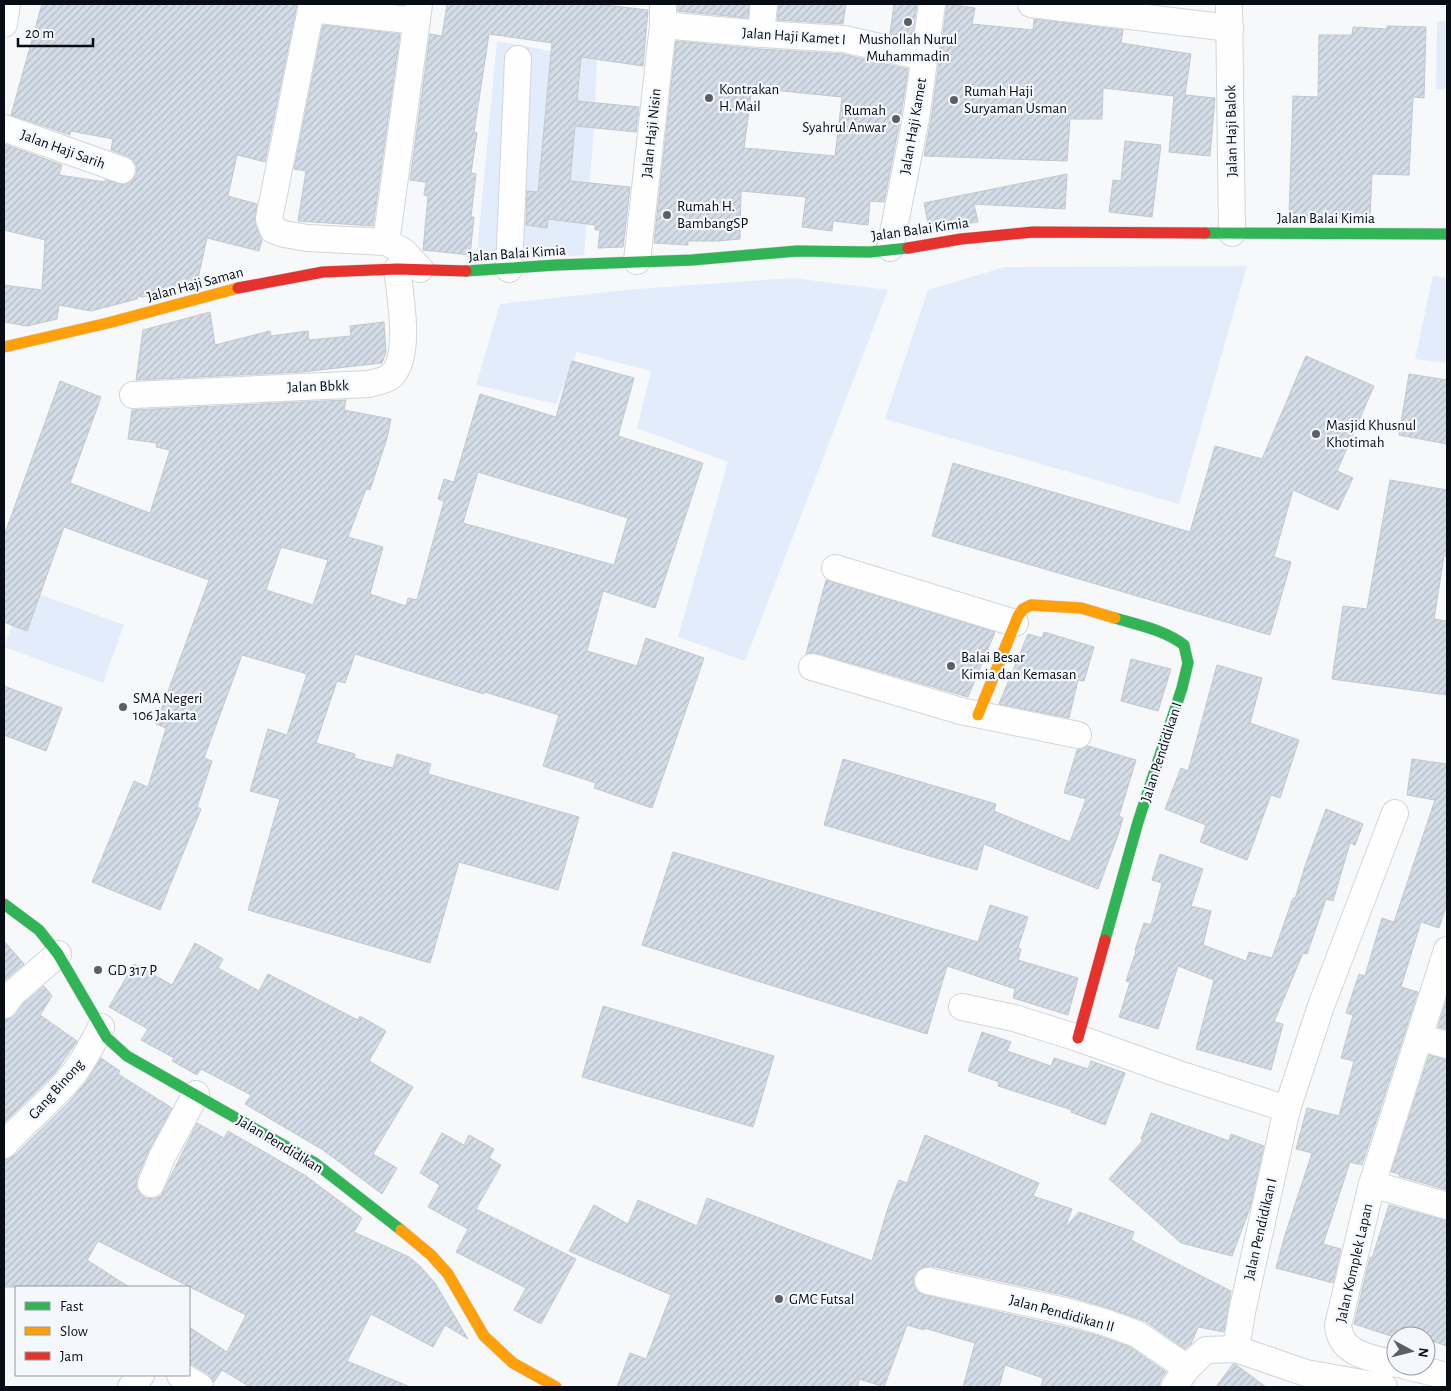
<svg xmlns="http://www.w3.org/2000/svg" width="1451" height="1391" viewBox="0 0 1451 1391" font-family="'Alegreya Sans',sans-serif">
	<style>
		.green { fill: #e3ecfb }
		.building { fill: url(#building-hatch); stroke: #c4c7cc; fill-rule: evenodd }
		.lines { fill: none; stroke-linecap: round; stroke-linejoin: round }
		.street-casing { stroke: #d2d5da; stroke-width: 28 }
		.fast-casing { stroke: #d2d5da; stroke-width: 12 }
		.slow-casing { stroke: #d2d5da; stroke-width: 12 }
		.jam-casing { stroke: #d2d5da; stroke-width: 12 }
		.street { stroke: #fefefe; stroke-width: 26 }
		.fast { stroke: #30b455; stroke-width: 11 }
		.slow { stroke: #ff9f0a; stroke-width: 11 }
		.jam { stroke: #e5322d; stroke-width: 11 }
		.poi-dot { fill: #5b5f64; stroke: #f4f7fc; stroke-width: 2 }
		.labels { text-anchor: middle; stroke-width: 4.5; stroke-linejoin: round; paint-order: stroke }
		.street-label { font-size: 15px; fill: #080c14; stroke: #f4f7fc }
		.poi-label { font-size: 15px; fill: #080c14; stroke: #f4f7fc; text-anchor: start }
	</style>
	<defs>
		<pattern id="building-hatch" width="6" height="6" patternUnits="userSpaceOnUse" patternTransform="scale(1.25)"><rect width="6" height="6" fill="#d4dce7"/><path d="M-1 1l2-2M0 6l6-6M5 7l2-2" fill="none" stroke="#b4bcc5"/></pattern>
	</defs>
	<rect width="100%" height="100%" fill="#f6f8fa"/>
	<!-- green -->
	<g class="green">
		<path d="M1437,21H1447V89H1436Z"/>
		<path d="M497,41L597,60L594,128L584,255L476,263Z"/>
		<path d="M1247,266L1179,504L885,419L928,290L1005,267Z"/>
		<path d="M1433,276L1447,278V363L1415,359Z"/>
		<path d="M792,278L888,290L745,661L678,637L728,462L637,428L651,371L577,352L556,404L476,385L500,304L636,289Z"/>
		<path d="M25,589L124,625L103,683L4,647Z"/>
	</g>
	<!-- building -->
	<g class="building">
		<path d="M42,4H297L265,162L237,155L228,196L257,204L255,224L262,240L259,251L207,238L197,283L143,297L138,296L137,299L91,311L59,305L57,319L27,326L4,322V285L42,290L45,240L4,230V144L62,165L59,175L105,182V180L124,185L132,181L136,175L137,167L133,160L127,156L111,150L113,139L71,131L70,135L11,115Z"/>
		<path d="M447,4H596L648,10L643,66L581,57L577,101L639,107L636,132L575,126L570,181L630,187L623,247L598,248L600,230H595V225L548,219L547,228L526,225L527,191L538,192L552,43L489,34L474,132L477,133L471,173L476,174L471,217H474L470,255L423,250L428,196L424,195L426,182L410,180L430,34L442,36Z"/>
		<path d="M678,4H749L748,18L678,11Z"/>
		<path d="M779,4H846L843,24L777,20Z"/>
		<path d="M894,4H917L912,39L890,34Z"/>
		<path d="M947,4L975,8L972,24L1033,30L1034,19L1123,30L1121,43L1191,54L1185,95L1215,98L1210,156L1169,152L1174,96L1103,88L1102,119H1070L1067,161L924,156L931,120Z"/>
		<path d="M323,25L400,34L373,226L298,221L306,171L294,169Z"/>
		<path d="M1387,26L1426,27L1424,98L1413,97L1409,175L1372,174L1370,218H1289L1293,96L1318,97L1319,35H1352L1353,27L1387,29Z"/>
		<path d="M676,41L760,49L842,54L908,69L901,115L884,202L870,201L868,225L833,221L832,231L802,227L806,197L741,191L740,239L718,241H688V245L654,243ZM752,88L842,97L835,156L744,148Z"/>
		<path d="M1125,141L1161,145L1152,217L1109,212L1113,180L1121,181Z"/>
		<path d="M1067,174L1065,209L974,204L978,222L929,229L924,203Z"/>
		<path d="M210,312L215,345L270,331L271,336L308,331L309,340L351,336L350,326L384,322L386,352L382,363L302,372L136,380L143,330Z"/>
		<path d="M1306,356L1374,386L1337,471L1353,478L1338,510L1293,490L1274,557L1291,562L1270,635L932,536L953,463L1190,532L1215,446L1262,459Z"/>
		<path d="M572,361L634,378L618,436L703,463L655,608L603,591L587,651L637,666L646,638L704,658L652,808L594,788L596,783L543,766L559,715L485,692L484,694L355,654L345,683L337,681L316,743L355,754L354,758L393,768L397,754L431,764L428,774L579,817L558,890L459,862L430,963L248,910L280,799L250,791L268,729L287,735L307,674L242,655L204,758L212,761L197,807L201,809L160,910L92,882L134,781L148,787L166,728L156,724L209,580L64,527L27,631L4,622V536L60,381L101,397L70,483L150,513L170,450L156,447L157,443L128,439L132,410L346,400L344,410L391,419L387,438L370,490L366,489L348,537L383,547L370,594L406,606L408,598L417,600L444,501L438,499L444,479L454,482L480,394L556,417ZM478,472L628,518L614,565L463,523ZM281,547L328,560L313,605L266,590Z"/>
		<path d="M1409,374L1447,380V444L1399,435Z"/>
		<path d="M1390,480L1447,490V556H1444L1434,619L1447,621V695L1332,679L1343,606L1367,609Z"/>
		<path d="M826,580L995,632L968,697L816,653L806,654Z"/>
		<path d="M1044,632L1094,647L1084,681L1078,680L1069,718L999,704L1028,634L1042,638Z"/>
		<path d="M1131,659L1171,669L1158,711L1121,701Z"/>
		<path d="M1217,665L1262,678L1250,723L1299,740L1280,798L1271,795L1247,860L1200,842L1206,825L1165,809L1181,768L1188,771Z"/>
		<path d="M4,686L62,708L46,751L4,735Z"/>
		<path d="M1088,746L1136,760L1119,816L1123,818L1118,835L1098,889L984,844L977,870L824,825L843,759L996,804L994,811L1070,842L1086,799L1064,793L1077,750L1082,749Z"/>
		<path d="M1412,759L1447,764V903L1439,928L1421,922L1401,987L1418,992L1362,1165L1350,1162L1323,1244L1341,1249L1333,1283L1276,1268L1285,1235L1312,1153L1296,1149L1307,1108L1339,1116L1354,1061L1341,1058L1353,1015L1346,1013L1359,974L1365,976L1382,918L1394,922L1435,800L1407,795Z"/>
		<path d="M1326,809L1363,824L1355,845L1350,843L1333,901L1326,899L1307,954L1303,953L1274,1022L1283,1024L1271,1070L1196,1049L1214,980L1178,966L1158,1029L1119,1017L1130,982L1126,981L1136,951L1135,950L1144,923L1151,925L1162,883L1152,880L1160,854L1203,869L1191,906L1211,911L1203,945L1246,961L1249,952L1272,958L1293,898L1295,899L1305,866Z"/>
		<path d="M673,852L978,942L990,905L1028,917L1018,948L1021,949L1018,960L1078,978L1068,1015L1013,998L1015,989L947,966L927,1034L642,945Z"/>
		<path d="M4,941L24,964L4,981Z"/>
		<path d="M195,943L223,959L218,968L259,991L268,974L358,1020L360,1016L386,1031L369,1061L413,1087L373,1154L397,1168L382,1194L323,1150L245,1104L251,1095L201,1069L197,1075L172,1061L174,1058L141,1040L148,1029L109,1007L134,964L172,985Z"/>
		<path d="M44,986L52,996L40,1015L77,1041L55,1073L4,1123V1020L11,1018L16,1014L23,1004Z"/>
		<path d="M1446,1001H1447V1029L1438,1027Z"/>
		<path d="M603,1006L774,1056L753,1127L582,1077Z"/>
		<path d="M982,1032L1011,1042L1007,1051L1051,1066L1054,1058L1088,1069L1091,1061L1125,1073L1105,1125L1071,1112L1072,1110L998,1086L999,1082L968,1071Z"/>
		<path d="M1429,1055L1447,1060V1190L1399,1176V1174L1391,1172Z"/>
		<path d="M101,1058L120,1071L118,1074L172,1108L149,1150L137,1178L136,1187L140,1194L145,1198L153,1199L161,1196L197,1123L224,1138L228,1131L306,1176L362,1218L354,1232L409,1257L420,1266L435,1283L468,1339L445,1325L433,1347L371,1314L347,1361L408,1386V1387H250L222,1370L214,1382L208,1374L189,1363V1327L227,1352L246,1315L98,1241L87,1260L129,1287H4V1160L9,1159L15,1155L68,1103L86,1082Z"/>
		<path d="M1151,1113L1229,1141L1231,1134L1264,1146L1250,1208L1232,1256L1181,1243L1109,1179L1143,1140L1141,1139Z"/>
		<path d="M442,1133L464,1145L469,1135L494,1149L489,1158L501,1165L476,1209L576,1259L541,1324L514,1310L526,1288L456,1252L468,1229L428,1207L440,1185L420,1173Z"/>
		<path d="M925,1135L1039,1183L1033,1196L1072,1209L1065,1228L1079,1212L1134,1232L1131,1240L1231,1291L1224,1332L1198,1327L1191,1344L1185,1349L1145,1321L1108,1308L1068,1296L931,1266L924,1267L917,1271L913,1278L914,1286L918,1292L924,1295L1061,1326L1099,1336L1130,1347L1166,1372L1161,1379L1159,1387H1041L1043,1378L1005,1365L999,1387H963L975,1343L924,1328V1330L907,1325L884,1387L859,1379L858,1387H617L630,1353L646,1359L671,1295L569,1251L594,1205L628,1224L638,1200L697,1226L707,1198L872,1261L888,1208L899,1180L907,1183Z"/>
		<path d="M1389,1205L1447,1221V1346L1426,1339V1336H1414L1396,1330L1394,1337L1354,1324L1370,1257L1372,1258Z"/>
		<path d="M1233,1364H1235L1266,1387H1216Z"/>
	</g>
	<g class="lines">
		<!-- street casing -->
		<g class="street-casing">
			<g id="street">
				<path d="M312,4L269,219L273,230L284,234L307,238L386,242L403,251L420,269"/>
				<path d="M1031,4L1230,28"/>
				<path d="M1229,4L1232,233"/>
				<path d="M311,9L417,21"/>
				<path d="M4,24L7,4"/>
				<path d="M663,25L761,34L844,39L924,57"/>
				<path d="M761,34L764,4"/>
				<path d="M4,128L122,170"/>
				<path d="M386,242L419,4"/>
				<path d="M890,248L916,118L932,4"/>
				<path d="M637,261L663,25V4"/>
				<path d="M509,269L518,59"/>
				<path d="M133,395L369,384C376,382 385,381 391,376C412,357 400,295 397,269"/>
				<path d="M835,568L1015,623"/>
				<path d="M812,667L961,711L1078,735"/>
				<path d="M4,1005L12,994L58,954"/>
				<path d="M962,1007L1014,1018L1078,1038L1173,1072L1287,1109"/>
				<path d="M1419,1037L1447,1045"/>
				<path d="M4,1145C26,1120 53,1100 74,1073C85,1059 93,1043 101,1027"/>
				<path d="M151,1184L162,1157L196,1094"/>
				<path d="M1372,1184L1447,1206"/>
				<path d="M928,1281L1065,1311L1104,1322L1137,1334L1187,1368"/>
				<path d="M1236,1349L1242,1312L1287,1109L1321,1006L1395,813"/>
				<path d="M1396,1364C1372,1358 1340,1355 1338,1325L1372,1184L1447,950"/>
				<path d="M1406,1366L1447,1376"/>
				<path d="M180,1375L200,1387"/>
				<path d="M131,1387L141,1375"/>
				<path d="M1174,1387L1187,1368L1206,1350L1236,1349L1306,1373L1384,1387"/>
			</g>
		</g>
		<!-- fast casing -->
		<g class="fast-casing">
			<g id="fast">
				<path d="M1205,233L1447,234"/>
				<path d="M466,271L556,265L692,260L797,251L870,252L908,248"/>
				<path d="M4,904L39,930L58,954L107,1038L127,1056L315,1163L401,1230"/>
				<path d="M1105,940L1138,822L1182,688L1188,663L1184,645C1165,630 1138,625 1115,618"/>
			</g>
		</g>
		<!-- slow casing -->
		<g class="slow-casing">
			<g id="slow">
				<path d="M4,347L108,323L238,288"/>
				<path d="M978,715L1018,616L1023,609L1031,605L1081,608L1115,618"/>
				<path d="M401,1230L431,1255L448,1274L484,1336L513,1363L556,1387"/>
			</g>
		</g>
		<!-- jam casing -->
		<g class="jam-casing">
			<g id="jam">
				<path d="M908,248L961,239L1033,232L1205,233"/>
				<path d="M238,288L323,272L397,269L466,271"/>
				<path d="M1078,1038L1105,940"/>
			</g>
		</g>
		<!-- street -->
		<use href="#street" class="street"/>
		<!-- fast -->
		<use href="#fast" class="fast"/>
		<!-- slow -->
		<use href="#slow" class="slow"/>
		<!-- jam -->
		<use href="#jam" class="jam"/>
	</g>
	<!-- markers -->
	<g class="poi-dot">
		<circle cx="908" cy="22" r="5"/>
		<circle cx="709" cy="98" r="5"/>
		<circle cx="954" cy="100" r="5"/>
		<circle cx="896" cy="119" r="5"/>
		<circle cx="667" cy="215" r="5"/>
		<circle cx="1316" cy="434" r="5"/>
		<circle cx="951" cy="666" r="5"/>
		<circle cx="123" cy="707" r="5"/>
		<circle cx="98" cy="970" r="5"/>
		<circle cx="779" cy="1299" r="5"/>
	</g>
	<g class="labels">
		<!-- street labels -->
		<g class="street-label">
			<text transform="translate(794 36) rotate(4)" y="5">Jalan Haji Kamet I</text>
			<text transform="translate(913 126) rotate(-80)" y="5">Jalan Haji Kamet</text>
			<text transform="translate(1231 131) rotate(-91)" y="5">Jalan Haji Balok</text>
			<text transform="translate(651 133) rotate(-84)" y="5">Jalan Haji Nisin</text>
			<text transform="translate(63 149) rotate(20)" y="5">Jalan Haji Sarih</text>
			<text x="1326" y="223">Jalan Balai Kimia</text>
			<text transform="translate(920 229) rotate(-8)" y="5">Jalan Balai Kimia</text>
			<text transform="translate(517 253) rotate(-4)" y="5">Jalan Balai Kimia</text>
			<text transform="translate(195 284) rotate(-15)" y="5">Jalan Haji Saman</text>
			<text transform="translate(318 386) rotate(-2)" y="5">Jalan Bbkk</text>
			<text transform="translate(1161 752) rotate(-72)" y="5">Jalan Pendidikan I</text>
			<text transform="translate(56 1089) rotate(-48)" y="5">Gang Binong</text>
			<text transform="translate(280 1144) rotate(31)" y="5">Jalan Pendidikan</text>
			<text transform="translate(1260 1229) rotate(-77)" y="5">Jalan Pendidikan I</text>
			<text transform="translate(1354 1263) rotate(-77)" y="5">Jalan Komplek Lapan</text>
			<text transform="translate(1062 1313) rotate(15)" y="5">Jalan Pendidikan II</text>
		</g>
		<!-- poi labels -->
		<g class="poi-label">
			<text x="908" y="44" text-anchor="middle">Mushollah Nurul<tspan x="908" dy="17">Muhammadin</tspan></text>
			<text x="719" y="94">Kontrakan<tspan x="719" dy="17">H. Mail</tspan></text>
			<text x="964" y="96">Rumah Haji<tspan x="964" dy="17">Suryaman Usman</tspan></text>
			<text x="886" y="115" text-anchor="end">Rumah<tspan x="886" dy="17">Syahrul Anwar</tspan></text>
			<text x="677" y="211">Rumah H.<tspan x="677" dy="17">BambangSP</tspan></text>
			<text x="1326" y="430">Masjid Khusnul<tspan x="1326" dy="17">Khotimah</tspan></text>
			<text x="961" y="662">Balai Besar<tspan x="961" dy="17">Kimia dan Kemasan</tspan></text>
			<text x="133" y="703">SMA Negeri<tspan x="133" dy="17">106 Jakarta</tspan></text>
			<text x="108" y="975">GD 317 P</text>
			<text x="789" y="1304">GMC Futsal</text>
		</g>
	</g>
	<!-- border -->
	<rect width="1451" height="1391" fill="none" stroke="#080c14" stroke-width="10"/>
	<!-- legend -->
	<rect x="15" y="1286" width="175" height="90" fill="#f4f7fc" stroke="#96999f"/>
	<rect x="25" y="1302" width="25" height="8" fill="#30b455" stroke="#96999f"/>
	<text x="60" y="1311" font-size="15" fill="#080c14">Fast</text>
	<rect x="25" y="1327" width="25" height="8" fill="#ff9f0a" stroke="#96999f"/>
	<text x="60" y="1336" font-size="15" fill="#080c14">Slow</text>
	<rect x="25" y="1352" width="25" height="8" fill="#e5322d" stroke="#96999f"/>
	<text x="60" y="1361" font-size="15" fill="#080c14">Jam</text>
	<!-- north arrow -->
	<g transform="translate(1411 1351) rotate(97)"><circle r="24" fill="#f4f7fc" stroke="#96999f"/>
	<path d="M0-4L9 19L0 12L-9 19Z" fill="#5b5f64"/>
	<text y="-8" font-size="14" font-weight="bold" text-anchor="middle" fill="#080c14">N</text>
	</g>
	<!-- scale -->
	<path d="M18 38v8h75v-8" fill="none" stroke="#080c14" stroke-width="2.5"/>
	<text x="25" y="38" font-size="15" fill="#080c14" stroke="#f4f7fc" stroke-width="4" paint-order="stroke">20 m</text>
</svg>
